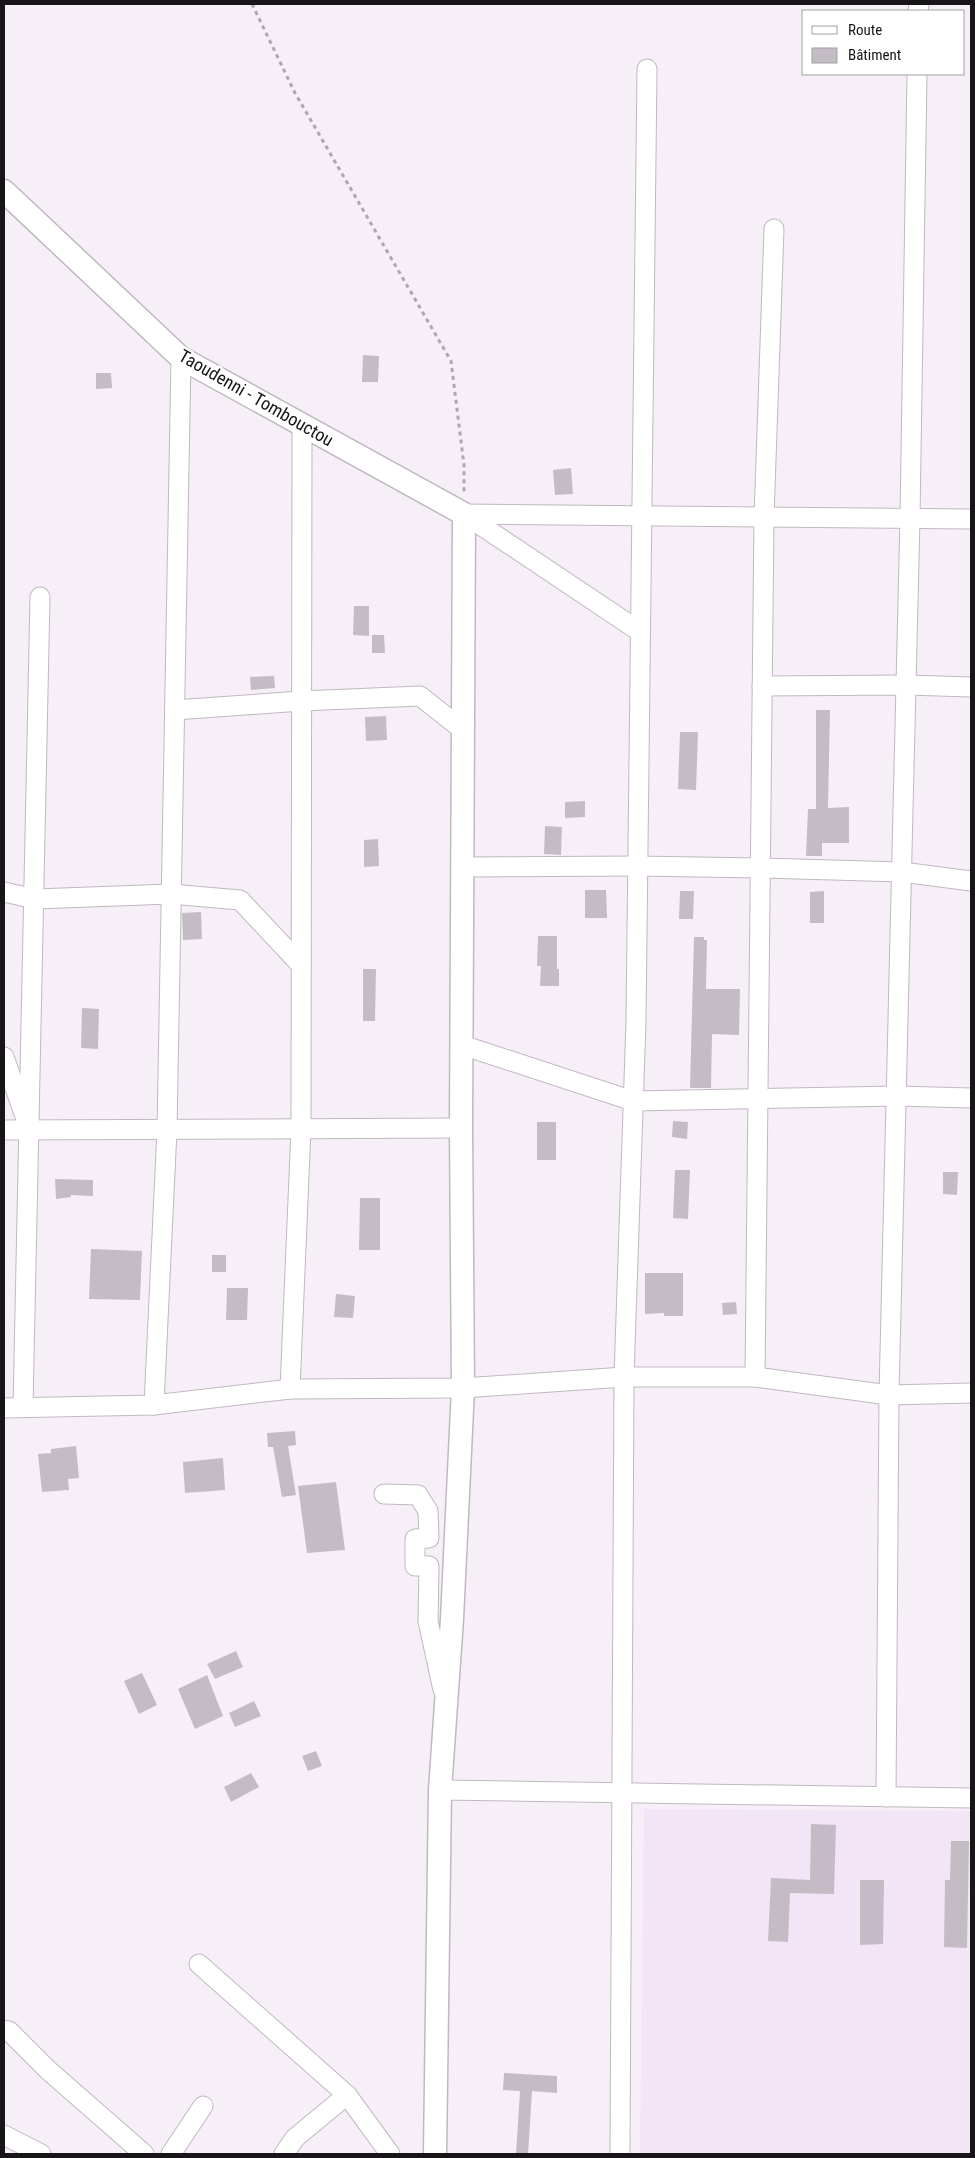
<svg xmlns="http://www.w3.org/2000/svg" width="975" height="2158" viewBox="0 0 975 2158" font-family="'Roboto Condensed',sans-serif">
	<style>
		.built { fill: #f2e5f5 }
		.building { fill: #c4bcc5 }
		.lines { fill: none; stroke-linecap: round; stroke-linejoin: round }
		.minor-casing { stroke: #c0b8c1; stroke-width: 21 }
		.tertiary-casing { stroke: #c0b8c1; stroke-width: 25 }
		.path { stroke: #ada7ae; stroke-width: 3; stroke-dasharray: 4 4; stroke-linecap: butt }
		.minor { stroke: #fff; stroke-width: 19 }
		.tertiary { stroke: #fff; stroke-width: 22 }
		.labels { text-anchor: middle; stroke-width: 5; stroke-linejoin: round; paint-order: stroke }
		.street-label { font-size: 18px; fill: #181518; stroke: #fff }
	</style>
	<rect width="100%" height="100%" fill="#f7eff8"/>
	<!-- built -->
	<path class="built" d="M644,1809L971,1811V2154H640Z"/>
	<!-- building -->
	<g class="building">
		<path d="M363,355L379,356L378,382H362Z"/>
		<path d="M96,373H111L112,388L96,389Z"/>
		<path d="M571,468L573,494L555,495L553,470Z"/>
		<path d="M354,606H369V636L353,635Z"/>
		<path d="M372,635H384L385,653H372Z"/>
		<path d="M274,676L275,688L251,690L250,677Z"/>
		<path d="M816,710H830L828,808L849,807V843H822V856H806L808,809H816Z"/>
		<path d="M386,716L387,740L366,741L365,717Z"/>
		<path d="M680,732H698L696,790L678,789Z"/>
		<path d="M585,801V817L565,818V802Z"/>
		<path d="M545,826L562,827L561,855L544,854Z"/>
		<path d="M378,839L379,866L364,867V840Z"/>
		<path d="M585,890H606L607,918H585Z"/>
		<path d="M680,891H694L693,919H679Z"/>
		<path d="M824,891V923H810V892Z"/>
		<path d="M201,912L202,939L183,940L182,913Z"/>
		<path d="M538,936H557V969H559V986H540L541,966H537Z"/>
		<path d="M694,937H704V940H707L706,989H740L739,1035L712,1034L711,1088H690Z"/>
		<path d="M363,969H376L375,1021H363Z"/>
		<path d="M82,1008L99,1009L98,1049L81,1048Z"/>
		<path d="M673,1121L688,1122L687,1139L672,1137Z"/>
		<rect x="537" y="1122" width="19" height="38"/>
		<path d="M675,1170H690L688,1219L673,1218Z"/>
		<path d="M943,1172H958L957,1195L943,1194Z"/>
		<path d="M55,1179L93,1180V1196L71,1195V1197L56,1199Z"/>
		<path d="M360,1198H380V1250H359Z"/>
		<path d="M91,1249L142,1251L140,1300L89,1299Z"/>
		<rect x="212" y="1255" width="14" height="17"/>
		<path d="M645,1273H683V1316H664V1313L645,1314Z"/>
		<path d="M227,1288H248L247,1320H226Z"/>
		<path d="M336,1294L355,1296L353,1318L334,1317Z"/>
		<path d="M736,1302L737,1314L723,1315L722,1303Z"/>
		<path d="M295,1431L296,1445L288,1446L296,1495L282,1497L273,1447H268L267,1433Z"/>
		<path d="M76,1446L79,1478L68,1479L69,1490L42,1492L38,1454L51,1453V1449Z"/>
		<path d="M223,1458L225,1490L185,1493L183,1462Z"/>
		<path d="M336,1482L345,1550L307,1553L298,1486Z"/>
		<path d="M236,1651L243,1667L215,1679L207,1664Z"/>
		<path d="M142,1673L157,1705L139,1714L124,1681Z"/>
		<path d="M207,1675L223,1716L195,1729L178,1689Z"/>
		<path d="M254,1701L261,1716L235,1727L229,1713Z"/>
		<path d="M316,1751L322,1766L308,1771L302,1756Z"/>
		<path d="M251,1773L259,1787L231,1802L224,1787Z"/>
		<path d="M811,1824L836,1825L834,1894L790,1893L788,1942L768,1941L771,1878L810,1880Z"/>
		<path d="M951,1841H969L967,1948L944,1947L945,1880H950Z"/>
		<path d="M860,1880H884L883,1944L860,1945Z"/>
		<path d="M504,2073L557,2076V2093L532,2091L528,2154H516L520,2091L503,2090Z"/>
	</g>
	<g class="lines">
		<!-- minor casing -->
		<g class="minor-casing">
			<g id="minor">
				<path d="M918,11L919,4"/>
				<path d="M464,514L971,519"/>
				<path d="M464,514L639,631"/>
				<path d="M762,686L906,685L971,687"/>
				<path d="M175,710L301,701L420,696L463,730"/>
				<path d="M463,867L637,866L760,868L902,872L971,881"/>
				<path d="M4,892L35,899L171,894L240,900L301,965"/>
				<path d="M462,1045L633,1101L897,1096L971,1098"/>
				<path d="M4,1057L26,1119"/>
				<path d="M4,1130L461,1128"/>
				<path d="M755,1377L764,517L774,229"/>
				<path d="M290,1389L301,1129L302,426"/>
				<path d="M154,1405L167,1130L181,358"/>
				<path d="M23,1407L40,597"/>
				<path d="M4,1408L154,1405L290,1389L463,1388L624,1377H755L889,1395L971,1393"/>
				<path d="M384,1494L418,1495L428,1511L429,1538L415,1539V1566H429L428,1621L443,1690"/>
				<path d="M440,1790L971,1798"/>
				<path d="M886,1797L889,1395L910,518L917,74"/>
				<path d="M199,1964L347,2095L390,2154"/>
				<path d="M4,2030L9,2031L48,2070L144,2154"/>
				<path d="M4,2135L41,2154"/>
				<path d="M171,2154L203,2106"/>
				<path d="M284,2154L295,2138L347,2095"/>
				<path d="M620,2154L624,1377L636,1021L647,69"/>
			</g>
		</g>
		<!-- tertiary casing -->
		<g class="tertiary-casing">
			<path id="tertiary" d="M4,191L181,358L464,514L461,1128L463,1388L452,1619L440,1790L435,2154"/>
		</g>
		<!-- path -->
		<path class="path" d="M252,4L295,93L451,361L464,465V493"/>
		<!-- minor -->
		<use href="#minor" class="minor"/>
		<!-- tertiary -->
		<use href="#tertiary" class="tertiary"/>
	</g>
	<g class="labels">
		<!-- street labels -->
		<g class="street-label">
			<text transform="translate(256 398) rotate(30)" y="6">Taoudenni - Tombouctou</text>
		</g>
	</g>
	<!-- border -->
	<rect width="975" height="2158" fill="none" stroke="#181518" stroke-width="10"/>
	<!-- legend -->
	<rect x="802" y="10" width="162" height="65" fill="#ffffff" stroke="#a3a1a3"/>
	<rect x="812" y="26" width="25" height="8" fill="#ffffff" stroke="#a3a1a3"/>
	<text x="848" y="35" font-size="15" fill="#181518">Route</text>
	<rect x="812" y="48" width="25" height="15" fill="#c4bcc5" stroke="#a3a1a3"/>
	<text x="848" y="60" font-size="15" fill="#181518">Bâtiment</text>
</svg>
